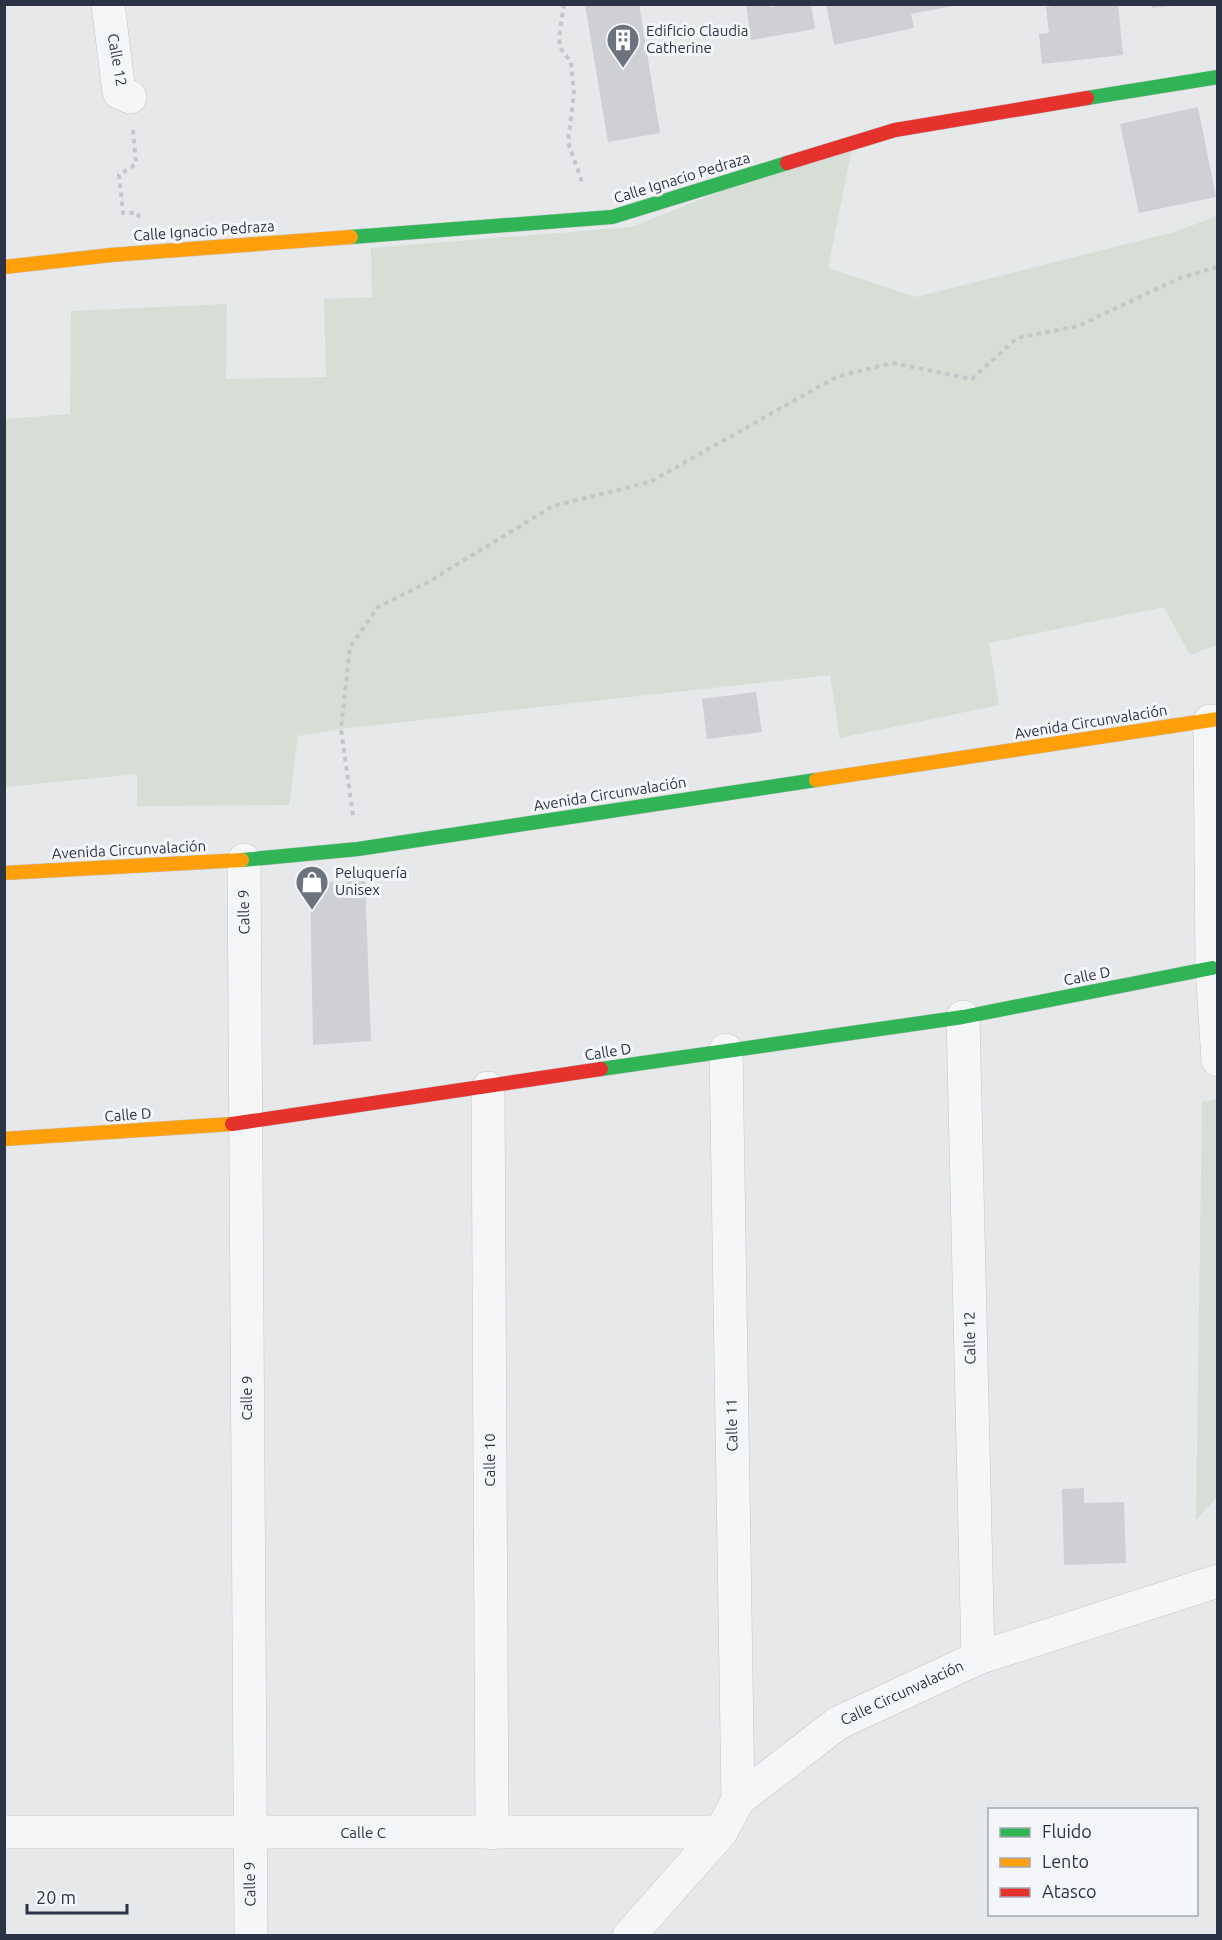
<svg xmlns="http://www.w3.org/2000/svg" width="1222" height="1940" viewBox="0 0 1222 1940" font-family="Ubuntu,sans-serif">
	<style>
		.green { fill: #d6ded6 }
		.building { fill: #ced0d3 }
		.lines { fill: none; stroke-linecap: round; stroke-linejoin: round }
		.street-casing { stroke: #c4c6c8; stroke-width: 34 }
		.fast-casing { stroke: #c4c6c8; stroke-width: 15 }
		.slow-casing { stroke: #c4c6c8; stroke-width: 15 }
		.jam-casing { stroke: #c4c6c8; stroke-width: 15 }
		.path { stroke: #c5c6ca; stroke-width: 4; stroke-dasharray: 4.5 4.5; stroke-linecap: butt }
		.street { stroke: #f5f6f7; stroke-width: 33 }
		.fast { stroke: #30b455; stroke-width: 14 }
		.slow { stroke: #ff9f0a; stroke-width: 14 }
		.jam { stroke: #e5322d; stroke-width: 14 }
		.labels { text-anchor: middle; stroke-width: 6; stroke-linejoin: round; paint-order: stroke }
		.poi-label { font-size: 15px; fill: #2b3445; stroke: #f4f6f9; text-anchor: start }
		.street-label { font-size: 15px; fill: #2b3445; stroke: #f4f6f9 }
	</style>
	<rect width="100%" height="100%" fill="#e6e8ea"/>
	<!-- green -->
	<g class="green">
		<path d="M854,138L828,268L916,297L1175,232L1217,216V645L1190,655L1164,607L989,643L999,705L840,738L830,675L341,729L298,736L289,805L137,806V774L5,787V419L70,414L71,311L227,304L226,379L326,377L324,299L372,297L371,248L632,227Z"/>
		<path d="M1217,1099V1497L1196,1520L1202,1102Z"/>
	</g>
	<!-- building -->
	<g class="building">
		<path d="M585,4H639L660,133L608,142Z"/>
		<path d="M746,4H769L770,7L790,5H811L815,29L751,40Z"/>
		<path d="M826,4H953V6L911,14L914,28L834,45Z"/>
		<path d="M1067,4H1118L1123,55L1042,64L1039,34L1049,33L1046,7Z"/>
		<path d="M1152,4H1170V6L1152,8Z"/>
		<path d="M1198,107L1216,197L1139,213L1120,124Z"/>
		<path d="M756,692L762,732L707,739L702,699Z"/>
		<path d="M365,881L371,1041L313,1045L310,883Z"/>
		<path d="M1084,1488V1503L1124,1502L1126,1563L1064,1565L1062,1489Z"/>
	</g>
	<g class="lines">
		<!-- street casing -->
		<g class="street-casing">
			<g id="street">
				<path d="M108,4L119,92L130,97"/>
				<path d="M1210,721L1212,968L1218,1060"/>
				<path d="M244,860L251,1936"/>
				<path d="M963,1017L978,1658"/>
				<path d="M726,1050L738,1800"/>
				<path d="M488,1088L492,1833"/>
				<path d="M4,1832H721"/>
				<path d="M629,1936L721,1832L738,1800L838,1723L978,1658L1218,1581"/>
			</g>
		</g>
		<!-- fast casing -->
		<g class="fast-casing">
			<g id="fast">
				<path d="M1087,98L1218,77"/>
				<path d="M351,237L612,217L787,163"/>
				<path d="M242,860L358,849L816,780"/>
				<path d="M601,1069L963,1017L1212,968"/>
			</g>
		</g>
		<!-- slow casing -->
		<g class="slow-casing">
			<g id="slow">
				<path d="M4,267L111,255L351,237"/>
				<path d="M816,780L1218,719"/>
				<path d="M4,873L242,860"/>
				<path d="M4,1139L232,1124"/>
			</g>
		</g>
		<!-- jam casing -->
		<g class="jam-casing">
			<g id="jam">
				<path d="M787,163L895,130L1087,98"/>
				<path d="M232,1124L601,1069"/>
			</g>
		</g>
		<!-- path -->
		<g class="path">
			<path d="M564,4L559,37L560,48L571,62L574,93L568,142L583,185"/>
			<path d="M133,130L136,164L119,175L123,213H138L139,221"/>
			<path d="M353,815L341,729L350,647L378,607L428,582L553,506L650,482L836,377L892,363L972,379L1017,338L1078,326L1180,278L1218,267"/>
		</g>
		<!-- street -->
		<use href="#street" class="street"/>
		<!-- fast -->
		<use href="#fast" class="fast"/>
		<!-- slow -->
		<use href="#slow" class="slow"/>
		<!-- jam -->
		<use href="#jam" class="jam"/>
	</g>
	<!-- icons -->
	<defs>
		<g id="building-pin" transform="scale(1.725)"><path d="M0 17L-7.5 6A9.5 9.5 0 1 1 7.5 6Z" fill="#6c737f" stroke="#f4f6f9"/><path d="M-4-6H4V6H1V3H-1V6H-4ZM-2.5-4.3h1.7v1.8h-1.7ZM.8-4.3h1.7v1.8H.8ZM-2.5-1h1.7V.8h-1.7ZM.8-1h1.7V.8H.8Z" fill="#fff"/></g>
		<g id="shop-pin" transform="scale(1.725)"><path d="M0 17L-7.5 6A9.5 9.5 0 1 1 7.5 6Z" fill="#6c737f" stroke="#f4f6f9"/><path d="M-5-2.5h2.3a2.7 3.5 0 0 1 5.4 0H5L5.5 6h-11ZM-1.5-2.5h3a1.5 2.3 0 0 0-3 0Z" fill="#fff"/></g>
	</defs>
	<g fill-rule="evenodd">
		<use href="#building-pin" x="623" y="40"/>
		<use href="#shop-pin" x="312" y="882"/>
	</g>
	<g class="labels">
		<!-- poi labels -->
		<g class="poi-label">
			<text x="646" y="36">Edificio Claudia<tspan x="646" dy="17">Catherine</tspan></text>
			<text x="335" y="878">Peluquería<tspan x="335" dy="17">Unisex</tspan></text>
		</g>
		<!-- street labels -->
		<g class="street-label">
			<text transform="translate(117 60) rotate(80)" y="5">Calle 12</text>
			<text transform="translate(682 178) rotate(-17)" y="5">Calle Ignacio Pedraza</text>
			<text transform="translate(204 231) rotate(-4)" y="5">Calle Ignacio Pedraza</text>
			<text transform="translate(1091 722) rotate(-9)" y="5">Avenida Circunvalación</text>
			<text transform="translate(610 794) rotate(-9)" y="5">Avenida Circunvalación</text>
			<text transform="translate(129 850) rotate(-3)" y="5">Avenida Circunvalación</text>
			<text transform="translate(244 912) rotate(-91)" y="5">Calle 9</text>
			<text transform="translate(1087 976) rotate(-11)" y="5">Calle D</text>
			<text transform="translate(608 1052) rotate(-9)" y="5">Calle D</text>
			<text transform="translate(128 1115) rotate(-4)" y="5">Calle D</text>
			<text transform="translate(970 1338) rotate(-91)" y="5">Calle 12</text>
			<text transform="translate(247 1398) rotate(-90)" y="5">Calle 9</text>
			<text transform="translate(732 1425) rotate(-91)" y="5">Calle 11</text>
			<text transform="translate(490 1460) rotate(-90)" y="5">Calle 10</text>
			<text transform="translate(902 1693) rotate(-25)" y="5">Calle Circunvalación</text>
			<text x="363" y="1838">Calle C</text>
			<text transform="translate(250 1884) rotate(-91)" y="5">Calle 9</text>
		</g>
	</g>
	<!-- border -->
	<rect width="1222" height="1940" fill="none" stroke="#2b3445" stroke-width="12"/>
	<!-- legend -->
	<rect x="988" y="1808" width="210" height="108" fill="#f4f6f9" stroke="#a4a8b1" stroke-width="1.5"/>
	<rect x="1000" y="1828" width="30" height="9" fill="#30b455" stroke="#a4a8b1" stroke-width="1.5"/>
	<text x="1042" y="1838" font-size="18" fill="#2b3445">Fluido</text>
	<rect x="1000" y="1858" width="30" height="9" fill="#ff9f0a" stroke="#a4a8b1" stroke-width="1.5"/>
	<text x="1042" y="1868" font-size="18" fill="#2b3445">Lento</text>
	<rect x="1000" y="1888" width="30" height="9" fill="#e5322d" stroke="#a4a8b1" stroke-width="1.5"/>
	<text x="1042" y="1898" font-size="18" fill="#2b3445">Atasco</text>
	<!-- scale -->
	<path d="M27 1904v9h100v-9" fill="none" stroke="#2b3445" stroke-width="3"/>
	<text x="36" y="1904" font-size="18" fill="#2b3445" stroke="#f4f6f9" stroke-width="4.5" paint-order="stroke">20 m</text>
</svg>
